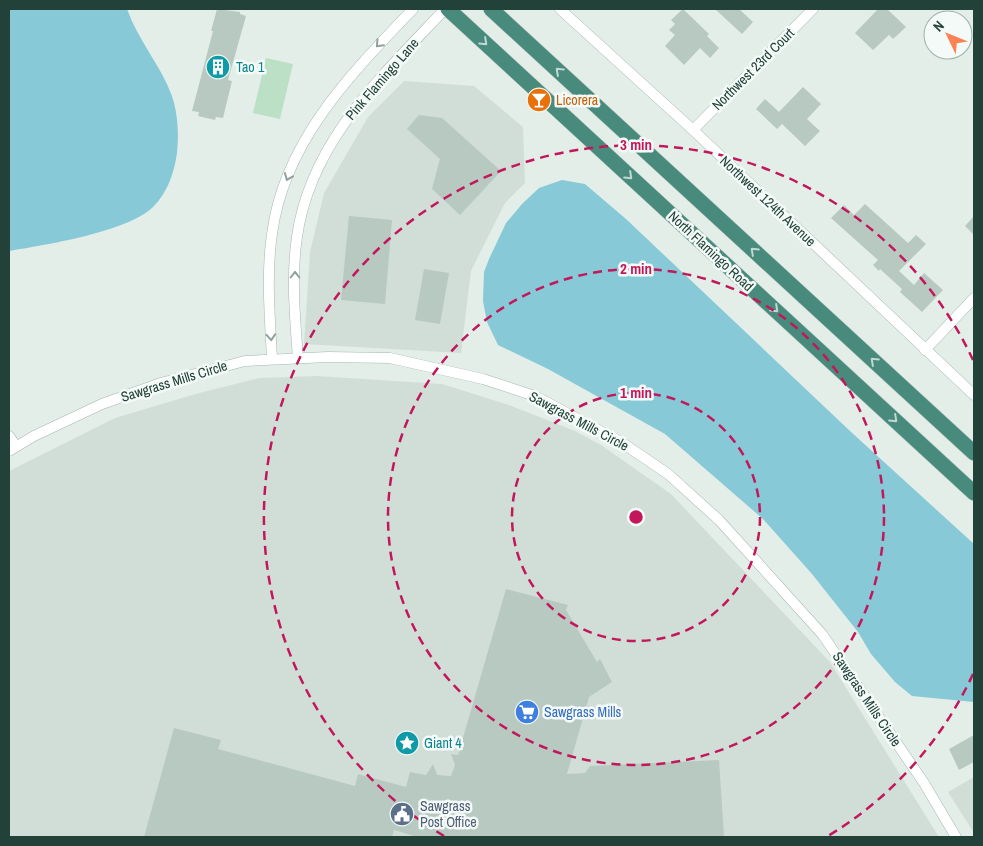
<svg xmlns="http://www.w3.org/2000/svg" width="983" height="846" viewBox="0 0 983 846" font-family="'Archivo Narrow',sans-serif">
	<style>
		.built { fill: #d1ded8 }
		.green { fill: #bbe0c6 }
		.water { fill: #87c9d7 }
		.building { fill: #b8c9c2 }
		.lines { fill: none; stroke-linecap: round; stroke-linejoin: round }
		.minor-casing { stroke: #a5b7b1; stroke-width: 11 }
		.trunk-casing { stroke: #c1cac8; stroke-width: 16 }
		.minor { stroke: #fff; stroke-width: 10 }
		.trunk { stroke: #488b7d; stroke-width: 15 }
		.oneway { stroke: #c0d9d2 }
		.oneway2 { stroke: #90a09c }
		.ring { fill: none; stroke: #c2185b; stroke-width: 2.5; stroke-dasharray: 9 6 }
		.labels { text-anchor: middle; stroke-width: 5; stroke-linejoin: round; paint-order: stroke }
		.culture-label { font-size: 14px; fill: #0d838f; stroke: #f4faf7; text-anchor: start }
		.street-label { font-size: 14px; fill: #214139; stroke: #f4faf7 }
		.food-label { font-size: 14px; fill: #c56008; stroke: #f4faf7; text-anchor: start }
		.shop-label { font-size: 14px; fill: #366cbe; stroke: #f4faf7; text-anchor: start }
		.service-label { font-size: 14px; fill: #4e5e75; stroke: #f4faf7; text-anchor: start }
		.centre { fill: #c2185b; stroke: #f4faf7; stroke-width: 2.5 }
		.ring-label { font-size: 15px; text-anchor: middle; font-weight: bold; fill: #c2185b; stroke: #f4faf7; stroke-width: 5; stroke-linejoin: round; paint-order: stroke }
	</style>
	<rect width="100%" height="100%" fill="#e3eee9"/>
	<!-- built -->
	<g class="built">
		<path d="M404,81L474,86L523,127L525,183L505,203L471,271L461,353L304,344L310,252L324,193L368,117Z"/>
		<path d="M317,376L442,384L509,405L575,431L601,445L671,494L830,662L939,837H9V471L115,418L199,393L259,378Z"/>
		<path d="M974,777V833L948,792Z"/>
	</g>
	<!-- green -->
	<path class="green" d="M266,58L293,64L280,119L253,113Z"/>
	<!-- water -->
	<g class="water">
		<path d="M9,9H127C138,40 161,66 172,96C178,114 179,135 177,153C174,173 168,192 153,207C128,232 44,245 9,251Z"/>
		<path d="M562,180L585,184L626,219L850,431L974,544V702L912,696L895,682L871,654L858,632L812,574L763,519L665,434L548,369L498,345L487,322L483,301L484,272L489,259L506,223L522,204L539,188Z"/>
	</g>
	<!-- building -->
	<g class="building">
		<path d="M217,9L240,12V14L246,16L228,80L232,81L223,118L216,117L215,120L198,116L199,112L192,111L213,31H211Z"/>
		<path d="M683,9L709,34L707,36L719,48L710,58L700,48L684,65L665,46L675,35L669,30L675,24L671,20Z"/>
		<path d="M715,9H739L753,22L742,34Z"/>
		<path d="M878,9H887L906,27L893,39L889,35L873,50L855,33Z"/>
		<path d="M803,87L821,104L807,119L820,131L805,146L782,124L777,129L756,109L765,99L779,112Z"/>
		<path d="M419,115L442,118L501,171L460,215L432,189L440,159L407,129Z"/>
		<path d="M865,204L908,243L916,235L926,244L899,271L914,285L924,273L943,290L922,312L900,292L902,289L880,269L879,271L873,265L878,260L831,218L844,205L854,215Z"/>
		<path d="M349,216L392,220L385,304L341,300Z"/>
		<path d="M974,216V235L965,226Z"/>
		<path d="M424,269L449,273L440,324L415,320Z"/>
		<path d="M506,589L568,605L566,610L597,662L600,659L612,682L589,697L567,774L585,773L590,766L719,760L724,837H417L394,830L392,837H144L174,728L221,740L218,749L355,786L358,774L406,787L410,772L426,775L433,764L437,775L451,776L455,765L451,754L458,755Z"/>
		<path d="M974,735V762L959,770L949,749Z"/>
	</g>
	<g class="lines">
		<!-- minor casing -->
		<g class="minor-casing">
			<g id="minor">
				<path d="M560,9L693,130L974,395"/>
				<path d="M693,130L813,9"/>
				<path d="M925,350L974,298"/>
				<path d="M298,358C295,318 291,277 297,237C310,142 383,75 445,9"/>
				<path d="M272,359C270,318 266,275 272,234C284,141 351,74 413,9"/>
				<path d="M9,436L16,446"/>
				<path d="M9,451L34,436L102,404L161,383L245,361L328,357L390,358L483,379L535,396L621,442L668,474L719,520L822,634L924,783L956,837"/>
			</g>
		</g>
		<!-- trunk casing -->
		<g class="trunk-casing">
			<g id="trunk">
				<path d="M448,9L974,493"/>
				<path d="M491,9L974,453"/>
			</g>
		</g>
		<!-- minor -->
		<use href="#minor" class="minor"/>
		<!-- trunk -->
		<use href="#trunk" class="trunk"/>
	</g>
	<!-- one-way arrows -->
	<defs><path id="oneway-chevron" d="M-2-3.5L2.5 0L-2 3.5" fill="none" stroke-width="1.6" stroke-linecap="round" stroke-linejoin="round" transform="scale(1.25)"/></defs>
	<g class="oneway">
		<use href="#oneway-chevron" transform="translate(484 42) rotate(43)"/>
		<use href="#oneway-chevron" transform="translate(559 71) rotate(-137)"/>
		<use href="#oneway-chevron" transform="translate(629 176) rotate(43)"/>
		<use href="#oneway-chevron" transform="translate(754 251) rotate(-137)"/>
		<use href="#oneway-chevron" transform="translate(775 309) rotate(43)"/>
		<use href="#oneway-chevron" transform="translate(874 361) rotate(-137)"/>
		<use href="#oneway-chevron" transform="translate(894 419) rotate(43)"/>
	</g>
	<g class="oneway2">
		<use href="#oneway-chevron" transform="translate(379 44) rotate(133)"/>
		<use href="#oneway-chevron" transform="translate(288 177) rotate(112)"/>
		<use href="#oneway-chevron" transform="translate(295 275) rotate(-90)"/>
		<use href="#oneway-chevron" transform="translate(271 337) rotate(86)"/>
	</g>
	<!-- distance rings -->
	<g class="ring">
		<circle cx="636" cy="517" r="124"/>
		<circle cx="636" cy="517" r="248"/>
		<path d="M973 674A372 372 0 0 1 828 836M444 836A372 372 0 1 1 973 360"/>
	</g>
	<!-- icons -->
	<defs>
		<g id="building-disc" transform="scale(1.25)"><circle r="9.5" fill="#0f9aa8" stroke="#f4faf7"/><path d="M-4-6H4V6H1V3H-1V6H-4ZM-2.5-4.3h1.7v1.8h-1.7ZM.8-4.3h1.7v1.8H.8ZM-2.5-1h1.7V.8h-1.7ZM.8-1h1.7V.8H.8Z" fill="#fff"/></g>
		<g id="bar-disc" transform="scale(1.25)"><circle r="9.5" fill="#e8710a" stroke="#f4faf7"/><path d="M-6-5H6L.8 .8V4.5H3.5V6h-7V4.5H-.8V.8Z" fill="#fff"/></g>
		<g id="supermarket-disc" transform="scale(1.25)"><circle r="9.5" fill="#3f7fe0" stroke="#f4faf7"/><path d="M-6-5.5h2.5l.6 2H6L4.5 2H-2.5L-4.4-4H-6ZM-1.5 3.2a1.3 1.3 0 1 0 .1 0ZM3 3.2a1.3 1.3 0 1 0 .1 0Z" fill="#fff"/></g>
		<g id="sight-disc" transform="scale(1.25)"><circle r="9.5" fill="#0f9aa8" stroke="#f4faf7"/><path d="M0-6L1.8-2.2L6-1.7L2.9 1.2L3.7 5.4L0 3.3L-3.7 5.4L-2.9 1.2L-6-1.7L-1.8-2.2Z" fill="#fff"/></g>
		<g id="civic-disc" transform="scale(1.25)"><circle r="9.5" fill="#5c6f8a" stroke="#f4faf7"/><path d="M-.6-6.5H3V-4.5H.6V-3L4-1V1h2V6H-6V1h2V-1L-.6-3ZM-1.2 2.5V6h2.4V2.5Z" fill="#fff"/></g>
	</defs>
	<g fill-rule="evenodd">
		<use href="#building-disc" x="218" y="67"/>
		<use href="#bar-disc" x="539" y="100"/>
		<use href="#supermarket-disc" x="527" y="712"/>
		<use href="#sight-disc" x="407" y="743"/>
		<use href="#civic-disc" x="402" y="814"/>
	</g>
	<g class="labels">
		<!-- culture labels -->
		<g class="culture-label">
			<text x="236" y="72">Tao 1</text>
			<text x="424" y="748">Giant 4</text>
		</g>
		<!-- street labels -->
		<g class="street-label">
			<text transform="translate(753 69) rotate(-45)" y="5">Northwest 23rd Court</text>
			<text transform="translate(382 79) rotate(-49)" y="5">Pink Flamingo Lane</text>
			<text transform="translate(768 201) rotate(43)" y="5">Northwest 124th Avenue</text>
			<text transform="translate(711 251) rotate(43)" y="5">North Flamingo Road</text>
			<text transform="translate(174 381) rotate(-17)" y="5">Sawgrass Mills Circle</text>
			<text transform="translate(579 421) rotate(28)" y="5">Sawgrass Mills Circle</text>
			<text transform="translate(867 699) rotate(56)" y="5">Sawgrass Mills Circle</text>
		</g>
		<!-- food labels -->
		<g class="food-label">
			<text x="556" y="105">Licorera</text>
		</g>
		<!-- shop labels -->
		<g class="shop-label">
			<text x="544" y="717">Sawgrass Mills</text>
		</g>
		<!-- service labels -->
		<g class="service-label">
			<text x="420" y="811">Sawgrass<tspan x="420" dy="16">Post Office</tspan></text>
		</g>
	</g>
	<circle cx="636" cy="517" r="8" class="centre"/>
	<g class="ring-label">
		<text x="636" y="150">3 min</text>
		<text x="636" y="274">2 min</text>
		<text x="636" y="398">1 min</text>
	</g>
	<!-- border -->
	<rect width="983" height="846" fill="none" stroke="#214139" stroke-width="20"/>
	<!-- north arrow -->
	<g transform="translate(948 35) rotate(313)"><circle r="24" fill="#f4faf7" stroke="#a0b0ab"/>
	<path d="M0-4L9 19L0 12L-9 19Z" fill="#fc8153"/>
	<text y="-8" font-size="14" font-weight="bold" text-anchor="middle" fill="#214139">N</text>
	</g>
</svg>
